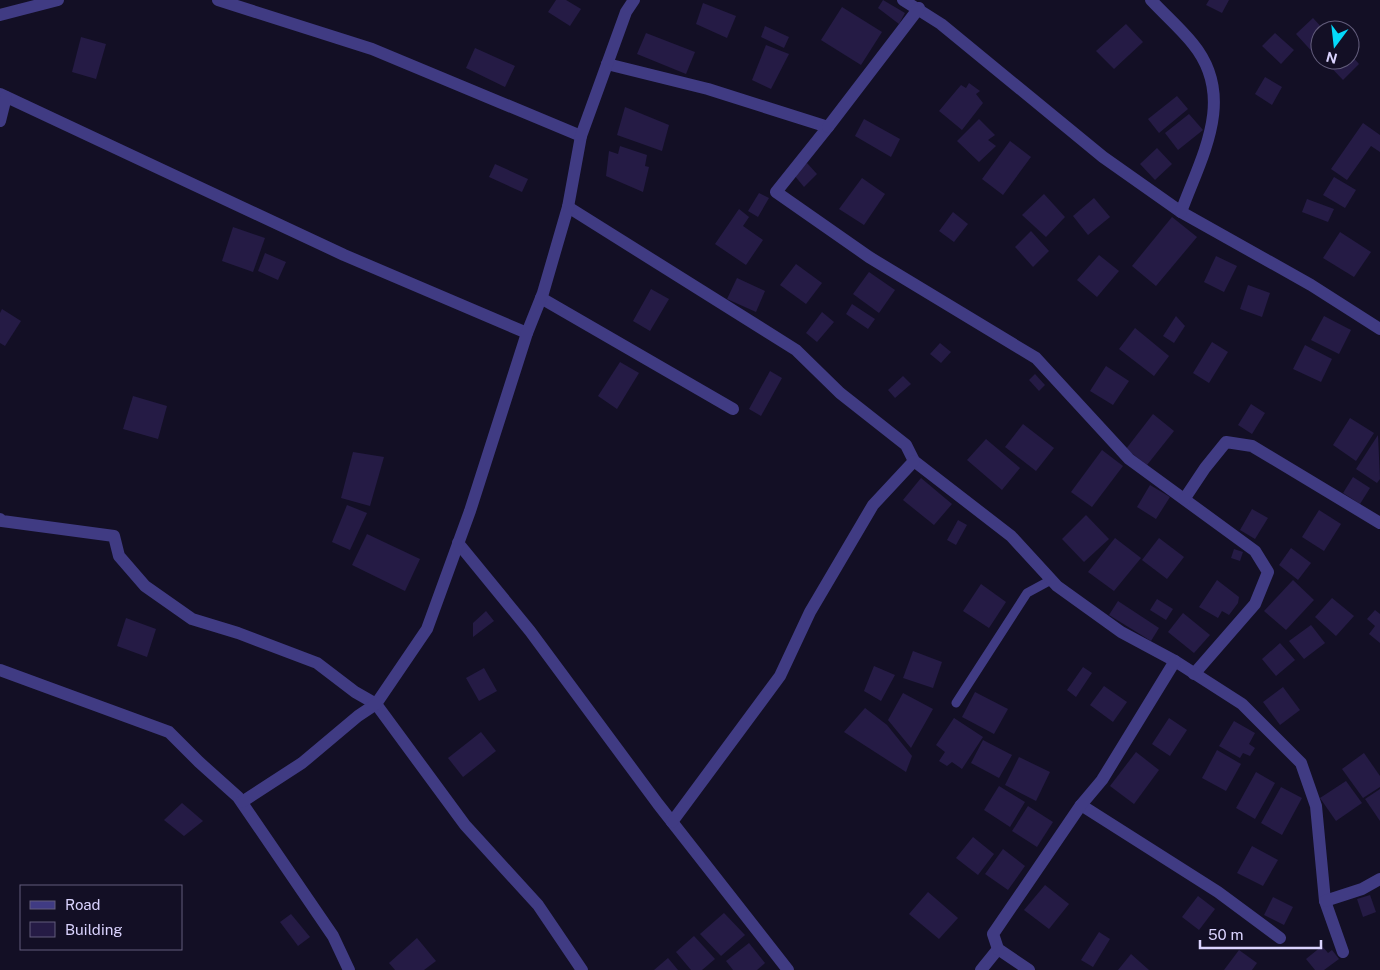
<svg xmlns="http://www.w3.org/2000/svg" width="1380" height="970" viewBox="0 0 1380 970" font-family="'Public Sans',sans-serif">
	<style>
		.building { fill: #251b45 }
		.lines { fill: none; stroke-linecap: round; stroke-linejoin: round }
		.lane { stroke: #403b83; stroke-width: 9 }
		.street { stroke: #403b83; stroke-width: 12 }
	</style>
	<rect width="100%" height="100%" fill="#130f25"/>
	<!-- building -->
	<g class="building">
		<path d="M556,0H566L581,9L570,26L548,12Z"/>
		<path d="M883,0L905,13L899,24L878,8Z"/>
		<path d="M1209,0H1229L1222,13L1206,5Z"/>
		<path d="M703,3L736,16L727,38L696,24Z"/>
		<path d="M842,7L882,32L861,65L821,40Z"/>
		<path d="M1313,18L1324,30H1320V52L1316,56L1296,34Z"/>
		<path d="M1126,24L1143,42L1114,69L1096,51Z"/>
		<path d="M765,26L789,37L784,48L761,37Z"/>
		<path d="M646,33L695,52L686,74L637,54Z"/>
		<path d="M1275,33L1294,50L1281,64L1262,46Z"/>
		<path d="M81,37L106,44L96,79L72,72Z"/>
		<path d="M766,45L789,54L771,89L752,80Z"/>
		<path d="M475,48L515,66L505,87L466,68Z"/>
		<path d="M1350,54L1359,64L1343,80L1324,60H1350Z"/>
		<path d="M1265,77L1282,87L1272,105L1255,94Z"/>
		<path d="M969,83L980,91L976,94L983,103L962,130L939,111L961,85L966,88Z"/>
		<path d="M1177,96L1188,109L1159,133L1148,119Z"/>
		<path d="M625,107L669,125L662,151L617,135Z"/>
		<path d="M1189,114L1203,130L1178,150L1165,133Z"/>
		<path d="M864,119L900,139L891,157L855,136Z"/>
		<path d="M979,119L995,135L988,140L996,146L979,162L957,141Z"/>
		<path d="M1363,123L1380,135V152L1371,146L1347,180L1331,169Z"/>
		<path d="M1010,141L1031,157L1003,195L982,179Z"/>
		<path d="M620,146L647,155L645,166L649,167L643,192L606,176L609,151L618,154Z"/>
		<path d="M1157,148L1172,164L1155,180L1140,164Z"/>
		<path d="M807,163L817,174L804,187L794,175Z"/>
		<path d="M495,164L528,179L522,192L489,177Z"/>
		<path d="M1334,177L1356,190L1345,208L1323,195Z"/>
		<path d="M862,178L885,194L864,225L839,209Z"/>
		<path d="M759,193L769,198L758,217L748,211Z"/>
		<path d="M1044,194L1065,217L1046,237L1022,215Z"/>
		<path d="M1094,198L1110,217L1088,235L1073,216Z"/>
		<path d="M1307,199L1334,209L1328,222L1302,212Z"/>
		<path d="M739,209L749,217L743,226L763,240L746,265L715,244Z"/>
		<path d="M953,212L968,224L954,242L939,231Z"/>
		<path d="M1172,217L1197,237L1156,286L1132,266Z"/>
		<path d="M233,227L265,238L253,272L222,261Z"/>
		<path d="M1031,231L1049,251L1033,267L1015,247Z"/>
		<path d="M1340,232L1371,252L1354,277L1323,258Z"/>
		<path d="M265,253L286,262L278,280L258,271Z"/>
		<path d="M1099,255L1119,271L1097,297L1077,280Z"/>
		<path d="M1216,256L1237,266L1224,292L1204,282Z"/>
		<path d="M796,264L822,283L806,304L780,285Z"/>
		<path d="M869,272L895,290L879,313L853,294Z"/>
		<path d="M737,278L765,291L756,312L727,299Z"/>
		<path d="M1248,285L1270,293L1262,317L1240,309Z"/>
		<path d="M651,289L669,299L650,331L633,321Z"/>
		<path d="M852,304L875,319L868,329L846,314Z"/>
		<path d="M2,309L21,321L5,346L0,343V313Z"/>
		<path d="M822,312L834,322L817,342L806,333Z"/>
		<path d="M1176,316L1185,326L1174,343L1163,336Z"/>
		<path d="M1324,316L1351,330L1339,354L1311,340Z"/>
		<path d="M1135,328L1169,356L1154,376L1119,349Z"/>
		<path d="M1212,342L1228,352L1209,383L1193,373Z"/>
		<path d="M940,343L951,352L941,363L930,354Z"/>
		<path d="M1305,345L1332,359L1321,382L1293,369Z"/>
		<path d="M620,362L639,373L617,409L598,396Z"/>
		<path d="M1106,366L1129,381L1113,405L1090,391Z"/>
		<path d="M770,371L782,378L761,416L749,409Z"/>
		<path d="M1035,374L1045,385L1039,391L1029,380Z"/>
		<path d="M903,376L911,384L895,398L888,390Z"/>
		<path d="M133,396L167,406L158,439L123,429Z"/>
		<path d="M1251,404L1265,413L1252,434L1238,425Z"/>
		<path d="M1153,414L1174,431L1147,465L1126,449Z"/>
		<path d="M1350,418L1374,433L1356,461L1333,445Z"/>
		<path d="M1023,424L1054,448L1036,471L1005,447Z"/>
		<path d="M1378,435L1380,479L1377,483L1356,469Z"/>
		<path d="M986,439L1020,468L1002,490L967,460Z"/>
		<path d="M1102,450L1123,466L1092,507L1071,492Z"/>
		<path d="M353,452L384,457L370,506L341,498Z"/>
		<path d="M1353,477L1370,488L1360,504L1343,493Z"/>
		<path d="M921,478L952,504L934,525L903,500Z"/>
		<path d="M1150,485L1170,497L1156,519L1137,507Z"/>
		<path d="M347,505L367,513L350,550L332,542Z"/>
		<path d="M1252,509L1268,518L1255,539L1240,530Z"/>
		<path d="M1319,510L1341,524L1324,551L1302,537Z"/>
		<path d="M1086,515L1109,539L1084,562L1062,539Z"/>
		<path d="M958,520L967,525L956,545L947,540Z"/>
		<path d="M367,534L420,559L405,591L352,565Z"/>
		<path d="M1115,538L1141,558L1114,591L1088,572Z"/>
		<path d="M1159,538L1184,557L1167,579L1142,560Z"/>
		<path d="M1291,548L1311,563L1298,580L1279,565Z"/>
		<path d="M1234,549L1243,552L1240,561L1231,558Z"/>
		<path d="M1217,580L1239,597L1238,603L1229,615L1222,611L1218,618L1199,607Z"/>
		<path d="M1293,580L1314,600L1286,630L1264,611Z"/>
		<path d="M981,584L1006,602L989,628L963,611Z"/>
		<path d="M1332,598L1354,616L1336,636L1315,617Z"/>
		<path d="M1157,599L1173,609L1166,620L1150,610Z"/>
		<path d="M1118,601L1159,628L1151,641L1109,615Z"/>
		<path d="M1375,610L1380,614V643L1369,634L1375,626L1367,619Z"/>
		<path d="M486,611L494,621L473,637V623Z"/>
		<path d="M1183,613L1210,635L1194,653L1168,632Z"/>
		<path d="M126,618L156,629L147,657L117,646Z"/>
		<path d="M1311,625L1325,643L1304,659L1289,641Z"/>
		<path d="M1280,643L1295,660L1276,676L1262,659Z"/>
		<path d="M913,651L942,662L933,688L903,678Z"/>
		<path d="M874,666L895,675L881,701L864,691Z"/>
		<path d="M1083,667L1092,673L1076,697L1067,690Z"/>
		<path d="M484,668L497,691L479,701L466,678Z"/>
		<path d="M1104,686L1127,702L1113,722L1090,705Z"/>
		<path d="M1283,687L1300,710L1280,725L1263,702Z"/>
		<path d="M975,692L1008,709L994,734L962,717Z"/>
		<path d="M903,693L933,709L911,748L888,720Z"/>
		<path d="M865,708L887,725L912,756L906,772L844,732Z"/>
		<path d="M954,718L983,737L962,769L952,762L947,766L939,761L945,752L936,745Z"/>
		<path d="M1169,718L1187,730L1170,756L1152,744Z"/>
		<path d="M1234,721L1255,733L1249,744L1255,748L1250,756L1243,753L1240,758L1219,746Z"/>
		<path d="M481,732L496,751L463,777L448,758Z"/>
		<path d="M983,740L1012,755L999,778L971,763Z"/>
		<path d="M1217,750L1241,764L1226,791L1202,778Z"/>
		<path d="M1136,752L1159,770L1134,804L1110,786Z"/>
		<path d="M1364,753L1380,776V787L1363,798L1342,769Z"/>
		<path d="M1019,757L1050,772L1036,801L1005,785Z"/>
		<path d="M1256,772L1275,783L1255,819L1236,808Z"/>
		<path d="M1346,781L1362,803L1336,821L1320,798Z"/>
		<path d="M999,786L1025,802L1010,827L984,810Z"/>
		<path d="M1281,787L1302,798L1282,835L1261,823Z"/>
		<path d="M1380,789V821L1365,799Z"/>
		<path d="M182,803L203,821L184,836L164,820Z"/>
		<path d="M1028,806L1053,822L1037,847L1012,831Z"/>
		<path d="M973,837L994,854L978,875L956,858Z"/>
		<path d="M1252,846L1278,860L1263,886L1237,873Z"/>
		<path d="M1003,849L1025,866L1008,890L985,874Z"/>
		<path d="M1045,885L1069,904L1049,929L1024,910Z"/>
		<path d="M928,892L958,918L939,939L909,914Z"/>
		<path d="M1370,895L1376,912L1363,917L1357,899Z"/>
		<path d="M1198,896L1215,909L1199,930L1182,917Z"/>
		<path d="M1273,897L1293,907L1284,925L1264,915Z"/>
		<path d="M724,913L745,935L721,956L700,934Z"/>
		<path d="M291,914L310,937L298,946L280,922Z"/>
		<path d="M1099,932L1110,939L1093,967L1081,960Z"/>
		<path d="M694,936L715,959L702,970H691L676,952Z"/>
		<path d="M417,938L436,961L424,970H395L389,963Z"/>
		<path d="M749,943L765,963L757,970H733L726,961Z"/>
		<path d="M1322,946L1328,953L1332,950L1339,959L1324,970H1315L1306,959Z"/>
		<path d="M1239,950L1257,963L1252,970H1224Z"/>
		<path d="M1131,954L1149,970H1118Z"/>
		<path d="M668,958L678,970H654Z"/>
	</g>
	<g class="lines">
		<!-- lane -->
		<path class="lane" d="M956,703L1027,593L1051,580"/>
		<!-- street -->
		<g class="street">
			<path d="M218,0L372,49L581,136"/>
			<path d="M903,0L941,24L1103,157L1181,212L1311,285L1380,329"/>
			<path d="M1151,0C1165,15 1181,29 1193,44C1237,98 1201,157 1181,212"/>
			<path d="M0,15L58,0"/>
			<path d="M607,64L708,89L828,127L776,192L869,257L1036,358L1129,459L1255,551L1268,572L1255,604L1194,674"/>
			<path d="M0,94L344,255L527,333"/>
			<path d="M0,121L6,97"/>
			<path d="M828,127L919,8"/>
			<path d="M568,207L796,350L840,393L906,445L914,461L1011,536L1057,586L1121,632L1175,661L1242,704L1301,763L1316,806L1325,901L1343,952"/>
			<path d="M541,298L733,409"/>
			<path d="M1185,498L1205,468L1226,442L1252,446L1380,523"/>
			<path d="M0,519L2,521L114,536L119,556L145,586L192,619L238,633L317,663L355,692L376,704L465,825L538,905L582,970"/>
			<path d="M458,543L530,631L658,804L788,970"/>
			<path d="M0,670L169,732L199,762L238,797L333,936L349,970"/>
			<path d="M242,802L302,763L358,716L376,704L427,629L470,511L527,333L543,293L568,207L581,136L626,12L634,0"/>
			<path d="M1081,805L1218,892L1280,938"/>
			<path d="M672,822L780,676L810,612L873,505L914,461"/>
			<path d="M1325,901L1362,889L1380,879"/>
			<path d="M981,970L998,949"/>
			<path d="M1029,970L998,949L993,934L1081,805L1102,780L1175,661"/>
		</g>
	</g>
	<!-- legend -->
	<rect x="20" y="885" width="162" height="65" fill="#130f25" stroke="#635d7c"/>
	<rect x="30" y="901" width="25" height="8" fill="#403b83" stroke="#635d7c"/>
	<text x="65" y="910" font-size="15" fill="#dad3fe">Road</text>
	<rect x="30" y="922" width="25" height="15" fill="#251b45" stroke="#635d7c"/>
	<text x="65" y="935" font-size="15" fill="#dad3fe">Building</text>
	<!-- north arrow -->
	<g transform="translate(1335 45) rotate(195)"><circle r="24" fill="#130f25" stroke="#635d7c"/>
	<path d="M0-4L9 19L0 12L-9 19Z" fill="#04d9fa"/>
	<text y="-8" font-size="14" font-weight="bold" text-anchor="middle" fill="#dad3fe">N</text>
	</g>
	<!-- scale -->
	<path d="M1200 940v8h121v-8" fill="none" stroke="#dad3fe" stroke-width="2.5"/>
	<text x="1208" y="940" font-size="15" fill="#dad3fe" stroke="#130f25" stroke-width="4" paint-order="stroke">50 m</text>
</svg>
